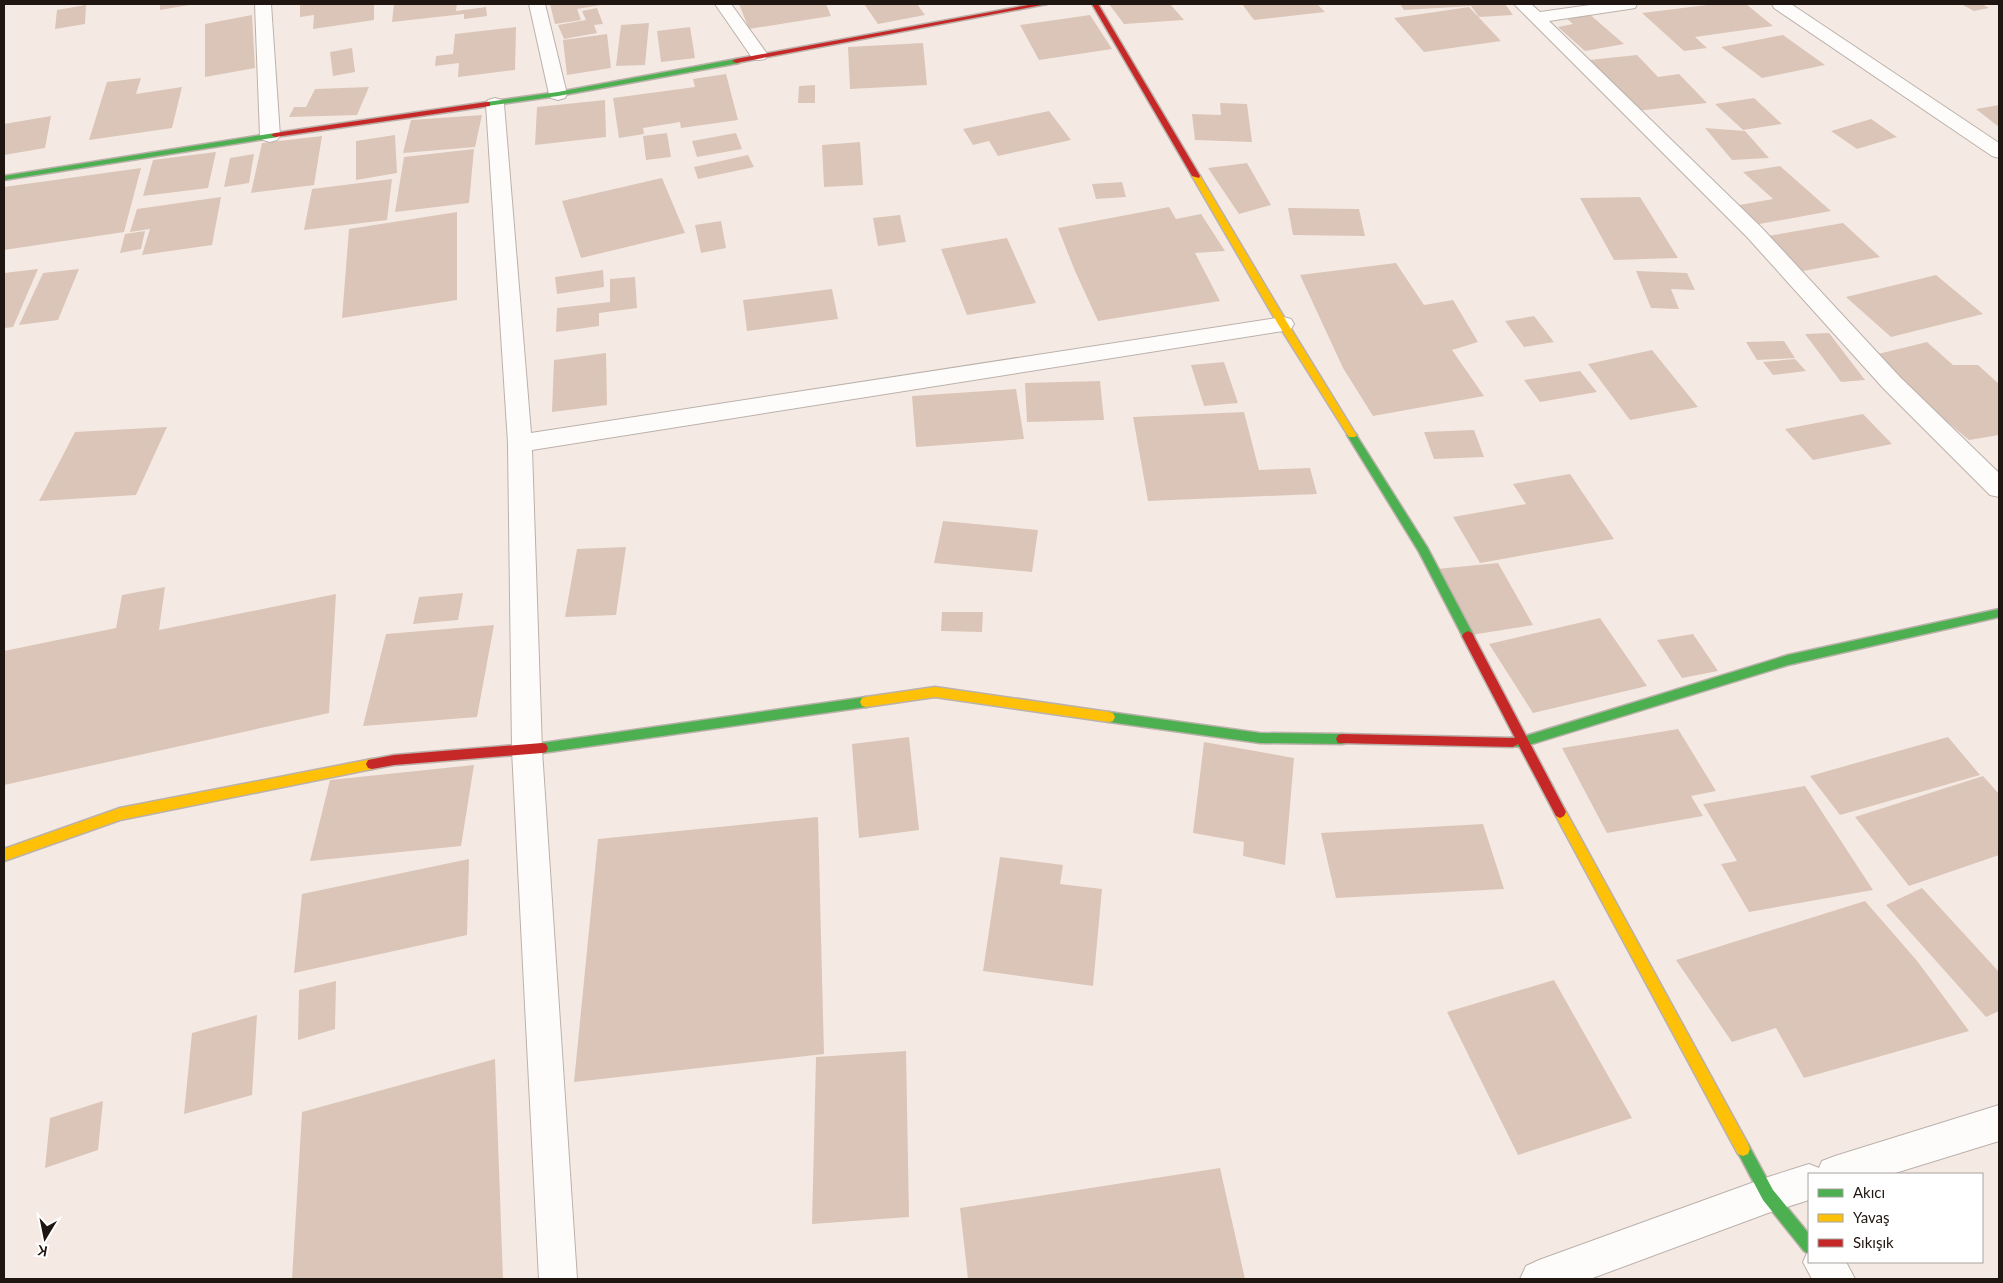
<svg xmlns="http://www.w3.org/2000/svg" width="2003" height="1283" viewBox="0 0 2003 1283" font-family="Lato,sans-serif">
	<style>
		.building { fill: #dbc5b8 }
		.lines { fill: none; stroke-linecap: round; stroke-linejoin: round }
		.street-casing { stroke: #bbb1ab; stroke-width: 2 }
		.fast-casing { stroke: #bbb1ab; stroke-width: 3 }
		.slow-casing { stroke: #bbb1ab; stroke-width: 3 }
		.jam-casing { stroke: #bbb1ab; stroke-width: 3 }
		.street { fill: #fefcfb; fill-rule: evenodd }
		.fast { fill: #4caf50; fill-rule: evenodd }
		.slow { fill: #ffc107; fill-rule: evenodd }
		.jam { fill: #c62828; fill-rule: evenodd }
	</style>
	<rect width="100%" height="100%" fill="#f5eae3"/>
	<!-- building -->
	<g class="building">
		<path d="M160,4H189V5L160,10Z"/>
		<path d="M300,4H374V20L313,29L314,15L300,17Z"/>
		<path d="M394,4H457L456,11L486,7L487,16L464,19V14L392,22Z"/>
		<path d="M550,4H601V5L577,9L581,20L555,24Z"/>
		<path d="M739,4H826L831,16L749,29Z"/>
		<path d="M864,4H917L925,15L878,24Z"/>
		<path d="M1109,4H1170L1184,20L1124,24Z"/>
		<path d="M1242,4H1317L1325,12L1254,20Z"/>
		<path d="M1400,4H1505L1513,15L1479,17L1471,6L1404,10Z"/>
		<path d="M1715,4H1746L1773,26L1695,37L1707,48L1684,51L1642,13Z"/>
		<path d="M1961,4H1982L1989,8L1974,11Z"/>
		<path d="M86,5L85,24L55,29L57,10Z"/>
		<path d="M1469,7L1501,41L1424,52L1394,18Z"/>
		<path d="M597,8L603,24L594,25L597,33L564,39L558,25L586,20L582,11Z"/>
		<path d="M1588,13L1624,44L1585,51L1558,27L1573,24L1565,17Z"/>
		<path d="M252,15L255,68L205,77V24Z"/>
		<path d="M1090,15L1112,49L1039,60L1020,25Z"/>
		<path d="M649,23L645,65L616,66L621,25Z"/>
		<path d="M516,27L515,70L458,77L459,63L435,66L436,56L453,54L455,34Z"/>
		<path d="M690,27L695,58L661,62L657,31Z"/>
		<path d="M607,34L611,68L567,75L563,40Z"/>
		<path d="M1783,35L1825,65L1762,78L1721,47Z"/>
		<path d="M923,43L927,85L850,89L848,47Z"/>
		<path d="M352,48L355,72L333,76L330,52Z"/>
		<path d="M1637,55L1658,77L1679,74L1707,103L1636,111L1589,60Z"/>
		<path d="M726,74L738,120L681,128L680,122L643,128L644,134L619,138L613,98L695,87L693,79Z"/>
		<path d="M141,78L136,94L182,87L172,128L89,140L107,82Z"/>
		<path d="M815,85V103H798L799,86Z"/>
		<path d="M369,87L357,115L289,117L294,107H306L315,89Z"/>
		<path d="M1754,98L1782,124L1743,130L1715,104Z"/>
		<path d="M605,100L606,137L535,145L537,107Z"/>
		<path d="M1220,103L1247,104L1252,142L1195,140L1192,114L1221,115Z"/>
		<path d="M1999,105V127L1976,109Z"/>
		<path d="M1049,111L1071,140L998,156L989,141L973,145L963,129Z"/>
		<path d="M482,115L475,147L403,153L411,120Z"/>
		<path d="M51,116L45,148L4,155V124Z"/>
		<path d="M1871,119L1897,137L1857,149L1831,131Z"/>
		<path d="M1705,128L1745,131L1769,158L1732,160Z"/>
		<path d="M667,133L671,157L646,160L643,136Z"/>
		<path d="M736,133L742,149L697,157L692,141Z"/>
		<path d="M395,135L397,173L356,180V141Z"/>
		<path d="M322,136L314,185L251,193L262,143Z"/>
		<path d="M860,142L863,185L824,187L822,145Z"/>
		<path d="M474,149L469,203L395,212L404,157Z"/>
		<path d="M216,152L208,188L143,196L153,160Z"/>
		<path d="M254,154L249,183L224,187L230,158Z"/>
		<path d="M748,155L754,167L698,179L694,167Z"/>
		<path d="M1247,163L1271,205L1239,214L1208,168Z"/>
		<path d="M1780,166L1831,211L1754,225L1734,206L1773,199L1743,172Z"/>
		<path d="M141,168L124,232L4,250V187Z"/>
		<path d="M662,178L685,233L581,258L562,201Z"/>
		<path d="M392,179L387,220L304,230L312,189Z"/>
		<path d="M1122,182L1126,197L1096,199L1092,184Z"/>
		<path d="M221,197L212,245L142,255L150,229L130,232L137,209Z"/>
		<path d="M1640,197L1678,258L1614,260L1580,198Z"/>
		<path d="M1169,207L1176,219L1201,214L1225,251L1195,253L1220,301L1098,321L1075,271L1058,228Z"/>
		<path d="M1288,208L1359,209L1365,236L1293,235Z"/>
		<path d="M457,212V300L342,318L349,229Z"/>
		<path d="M900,215L906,242L878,246L873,218Z"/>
		<path d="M721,221L726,248L701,253L695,225Z"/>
		<path d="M1843,223L1880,257L1797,272L1762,237Z"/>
		<path d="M145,231L141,249L120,253L125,234Z"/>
		<path d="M1007,238L1036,303L967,315L941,249Z"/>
		<path d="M1396,263L1424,305L1453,300L1478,342L1452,350L1484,396L1373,416L1343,368L1300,275Z"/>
		<path d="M38,269L13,327L4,328V273Z"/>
		<path d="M79,269L58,320L19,325L43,273Z"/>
		<path d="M603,270L604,287L557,294L555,277Z"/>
		<path d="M1636,271L1687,273L1695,290L1671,289L1679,309L1651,308Z"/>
		<path d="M1936,275L1983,314L1891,337L1846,297Z"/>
		<path d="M635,277L637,308L599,313V326L556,332L557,308L610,302V279Z"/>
		<path d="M832,289L838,319L747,331L743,300Z"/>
		<path d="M1534,316L1554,342L1524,347L1505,321Z"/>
		<path d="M1829,333L1865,380L1841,382L1805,334Z"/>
		<path d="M1784,341L1795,358L1757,360L1746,342Z"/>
		<path d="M1927,342L1953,365H1978L1999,384V435L1969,440L1921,400L1874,355Z"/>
		<path d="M1652,350L1698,407L1630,420L1588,364Z"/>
		<path d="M606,353L607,405L552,412L554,360Z"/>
		<path d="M1795,359L1806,371L1773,375L1763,362Z"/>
		<path d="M1224,362L1238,403L1204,406L1191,365Z"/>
		<path d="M1580,371L1597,392L1540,402L1524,380Z"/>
		<path d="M1100,381L1104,420L1027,422L1025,383Z"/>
		<path d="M1016,389L1024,439L916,447L912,396Z"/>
		<path d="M1244,412L1259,470L1310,468L1317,494L1148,501L1133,417Z"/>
		<path d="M1863,414L1892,444L1813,460L1785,429Z"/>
		<path d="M167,427L136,495L39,501L75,432Z"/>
		<path d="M1474,430L1484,457L1434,459L1424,432Z"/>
		<path d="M1570,474L1614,539L1480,563L1453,517L1526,504L1513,484Z"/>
		<path d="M943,521L1038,530L1032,572L934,563Z"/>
		<path d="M626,547L616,615L565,617L577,549Z"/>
		<path d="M1498,563L1533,625L1471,635L1437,569Z"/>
		<path d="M165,587L159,630L336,594L329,713L4,785V651L116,628L122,595Z"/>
		<path d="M463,593L458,620L413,624L419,597Z"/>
		<path d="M942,612H983L982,632L941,631Z"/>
		<path d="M1600,618L1647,686L1533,713L1489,644Z"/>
		<path d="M494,625L477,717L363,726L386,634Z"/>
		<path d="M1693,634L1718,671L1682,678L1657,640Z"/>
		<path d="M1678,729L1716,791L1691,796L1703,816L1607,833L1562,748Z"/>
		<path d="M909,737L919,830L859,838L852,744Z"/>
		<path d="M1948,737L1980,775L1840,815L1810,776Z"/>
		<path d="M1204,742L1294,758L1285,865L1243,856L1244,842L1193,833Z"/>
		<path d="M474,765L461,846L310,861L330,780Z"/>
		<path d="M1983,776L1999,794V855L1909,886L1855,817Z"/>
		<path d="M1805,786L1873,890L1749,912L1721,864L1737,861L1703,804Z"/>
		<path d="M818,817L824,1054L574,1082L598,839Z"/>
		<path d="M1483,824L1504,889L1336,898L1321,833Z"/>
		<path d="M1000,857L1063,865L1060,884L1102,889L1093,986L983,971Z"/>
		<path d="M469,859L467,935L294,973L302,894Z"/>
		<path d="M1922,888L1999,972V1011L1986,1017L1886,905Z"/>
		<path d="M1865,901L1918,962L1969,1031L1804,1078L1776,1028L1732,1042L1676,960Z"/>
		<path d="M1554,980L1632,1118L1518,1155L1447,1012Z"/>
		<path d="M336,981L335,1029L298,1040L299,990Z"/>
		<path d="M257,1015L252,1095L184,1114L192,1033Z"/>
		<path d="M906,1051L909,1217L812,1224L816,1057Z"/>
		<path d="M495,1059L503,1279H292L302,1112Z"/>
		<path d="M103,1101L98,1150L45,1168L50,1118Z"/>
		<path d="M1220,1168L1245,1279H968L960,1208Z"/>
	</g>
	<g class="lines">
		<!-- street casing -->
		<g class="street-casing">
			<g id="street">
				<path d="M255,4H271L280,136L277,140L270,142L263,140L260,136Z"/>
				<path d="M529,4H545L567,94L565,98L558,100L551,98L549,94Z"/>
				<path d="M715,4H731L768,55L765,59L759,60L753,59Z"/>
				<path d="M1514,4H1531L1540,12L1597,4H1637L1635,8L1629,9L1549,21L1761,227L1900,377L1999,473V497L1990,495L1884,389L1747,237Z"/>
				<path d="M1772,4H1791L1999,143V158L1992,156L1774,8Z"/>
				<path d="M495,98L502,100L504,104L531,433L1283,317L1291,319L1294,324L1291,329L1283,331L532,450L542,750L577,1279H539L512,750L508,443L486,104L488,100Z"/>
				<path d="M1999,1105V1141L1892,1174H1809V1200L1768,1213L1590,1279H1520L1526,1266L1539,1260L1768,1177L1809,1164L1819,1168L1822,1161L1835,1156Z"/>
				<path d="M1809,1249V1262H1846L1855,1279H1812L1803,1262Z"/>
			</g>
		</g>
		<!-- fast casing -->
		<g class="fast-casing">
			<g id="fast">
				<path d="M736,59L740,61L739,63L558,96L487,106L483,104L487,102L558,92Z"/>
				<path d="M275,133H278V137L4,180V176Z"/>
				<path d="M1352,431L1355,433L1427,547L1474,636L1472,639H1464L1419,552L1347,435Z"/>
				<path d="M1999,609V617L1788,665L1522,747L1509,746L1507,742L1509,738L1522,737L1788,655Z"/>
				<path d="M866,697L870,698L872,702L870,706L866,707L542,753L538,752L536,748L538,744L542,743Z"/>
				<path d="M1109,712L1260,733L1342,734L1346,735L1348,739L1346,743L1342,744L1260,743L1109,722L1105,721L1103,717L1105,713Z"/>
				<path d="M1743,1142L1748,1144L1773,1190L1809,1234V1254L1804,1251L1763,1200L1736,1149L1738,1144Z"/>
			</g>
		</g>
		<!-- slow casing -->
		<g class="slow-casing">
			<g id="slow">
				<path d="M1193,174L1200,176L1288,324L1355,433L1357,435L1355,437H1349L1278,324L1192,176Z"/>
				<path d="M935,687L1109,712L1113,713L1115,717L1113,721L1109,722L935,697L866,707L862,706L860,702L862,698L866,697Z"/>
				<path d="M372,759L376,760L378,764L376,768L372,769L120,820L4,861V849L120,808Z"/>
				<path d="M1560,806L1564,808L1748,1144L1750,1149L1748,1154L1743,1156L1738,1154L1556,816L1554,812L1556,808Z"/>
			</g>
		</g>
		<!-- jam casing -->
		<g class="jam-casing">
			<g id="jam">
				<path d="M1034,4H1047L736,63L732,61L736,59Z"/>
				<path d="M1092,4H1098L1200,176L1199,178L1192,176Z"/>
				<path d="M487,102H490V106L275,137L271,135L275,133Z"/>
				<path d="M1468,631L1472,633L1564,808L1566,812L1564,816L1560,818L1556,816L1518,744L1513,747L1338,743L1336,739L1338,735L1342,734L1515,738L1462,636L1464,633Z"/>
				<path d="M542,743L546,744L548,748L546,752L542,753L394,765L372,769L368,768L366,764L368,760L394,755Z"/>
			</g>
		</g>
		<!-- street -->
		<use href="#street" class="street"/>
		<!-- fast -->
		<use href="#fast" class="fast"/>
		<!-- slow -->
		<use href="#slow" class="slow"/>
		<!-- jam -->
		<use href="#jam" class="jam"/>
	</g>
	<!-- border -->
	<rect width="2003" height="1283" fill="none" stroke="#201611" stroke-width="10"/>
	<!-- legend -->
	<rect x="1808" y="1173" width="175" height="90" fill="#ffffff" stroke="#a6a2a0"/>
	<rect x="1818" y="1189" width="25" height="8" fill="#4caf50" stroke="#a6a2a0"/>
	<text x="1853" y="1198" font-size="15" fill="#201611">Akıcı</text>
	<rect x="1818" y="1214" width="25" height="8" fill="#ffc107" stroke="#a6a2a0"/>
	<text x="1853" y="1223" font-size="15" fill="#201611">Yavaş</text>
	<rect x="1818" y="1239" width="25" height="8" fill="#c62828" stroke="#a6a2a0"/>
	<text x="1853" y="1248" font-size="15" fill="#201611">Sıkışık</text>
	<!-- north arrow -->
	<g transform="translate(45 1238) rotate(190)" stroke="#ffffff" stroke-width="4" paint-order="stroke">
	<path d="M0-4L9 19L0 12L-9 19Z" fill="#201611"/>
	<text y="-8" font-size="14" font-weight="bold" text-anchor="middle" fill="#201611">K</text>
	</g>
</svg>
